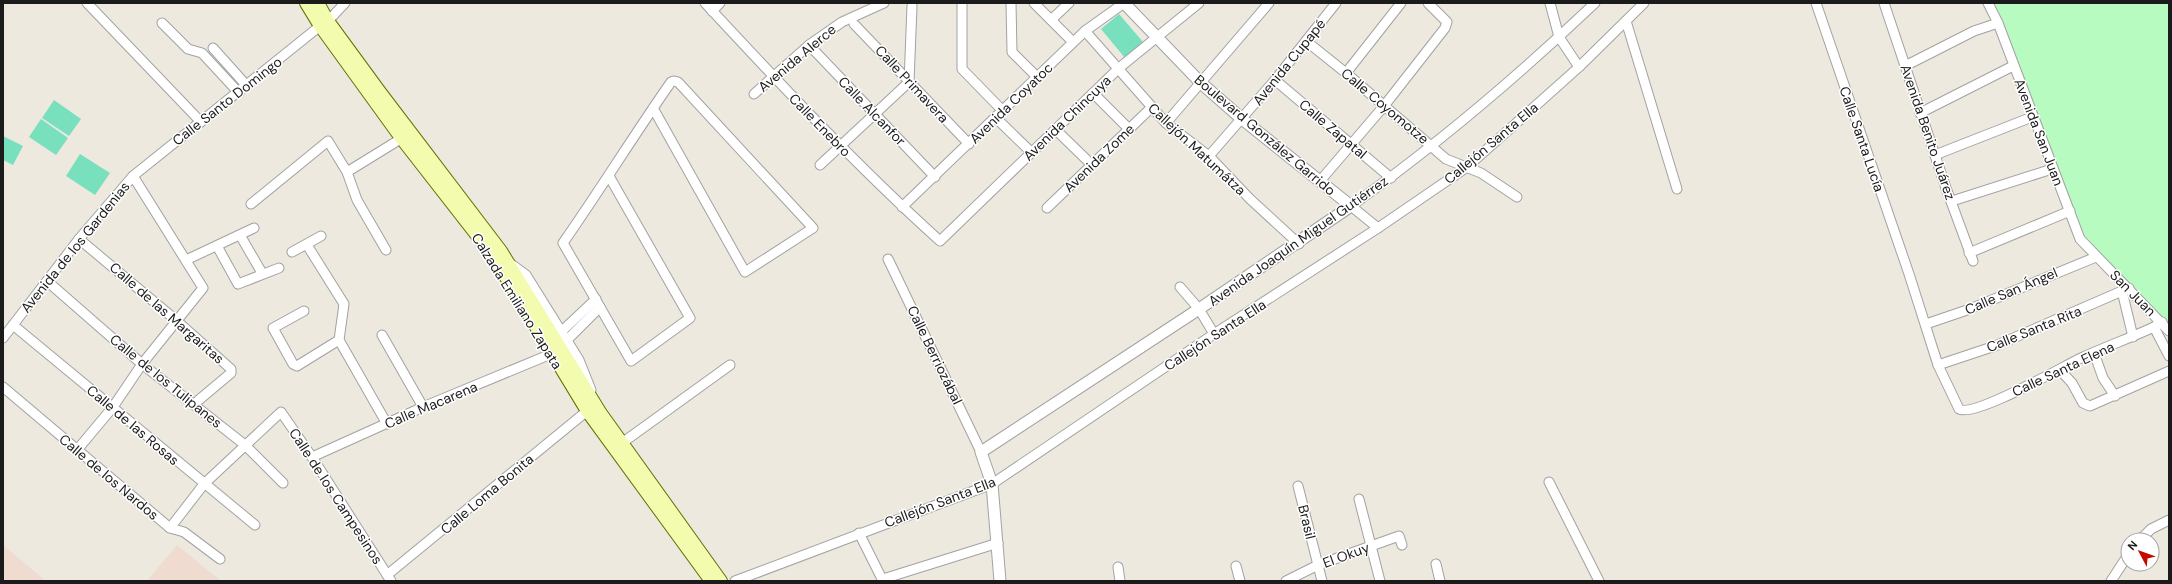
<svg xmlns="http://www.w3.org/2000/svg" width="2172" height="584" viewBox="0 0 2172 584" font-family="'DM Sans',sans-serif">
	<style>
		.military { fill: #f0dbd1 }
		.park { fill: #b8fbc1 }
		.pitch { fill: #79e0be }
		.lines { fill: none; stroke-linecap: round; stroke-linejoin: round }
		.minor-casing { stroke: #a2a2a2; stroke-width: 11 }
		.tertiary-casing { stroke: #a2a2a2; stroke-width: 13 }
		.secondary-casing { stroke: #607201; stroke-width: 14 }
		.minor { stroke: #fff; stroke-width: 9 }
		.tertiary { stroke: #fff; stroke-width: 11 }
		.secondary { stroke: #f3fbaf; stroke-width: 12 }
		.labels { text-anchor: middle; stroke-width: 3; stroke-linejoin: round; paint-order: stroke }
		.street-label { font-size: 14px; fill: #1b1b1b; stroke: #fff }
	</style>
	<rect width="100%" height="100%" fill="#ede9df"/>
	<!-- military -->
	<g class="military">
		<path d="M3,545L46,581H3Z"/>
		<path d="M177,545L221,581H147Z"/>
	</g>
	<!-- park -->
	<path class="park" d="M1989,3H2169V331L2088,244Z"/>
	<!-- pitch -->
	<g class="pitch">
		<path d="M1119,14L1143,42L1125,58L1101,29Z"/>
		<path d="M54,100L81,119L69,136L42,118Z"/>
		<path d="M41,119L68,138L56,155L29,137Z"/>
		<path d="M3,136L23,146L13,165L3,160Z"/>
		<path d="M80,154L110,173L95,195L66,176Z"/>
	</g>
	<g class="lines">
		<!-- minor casing -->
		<g class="minor-casing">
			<g id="minor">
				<path d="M87,3L201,122"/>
				<path d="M705,3C781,85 857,166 940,241L1119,68L1199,3"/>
				<path d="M962,3V69L1003,111"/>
				<path d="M1011,3L1012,52L1038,78"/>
				<path d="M1034,3L1073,42"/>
				<path d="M1550,3L1559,37L1579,67"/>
				<path d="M1816,3L1909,274L1938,365L1959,409C1974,418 2062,367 2081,358C2105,347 2130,338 2154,327L2162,322"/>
				<path d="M1884,3L1946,188L1973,261"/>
				<path d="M1988,3L1998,23L2080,239L2169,331"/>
				<path d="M712,11L720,3"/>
				<path d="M1051,20L1069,3"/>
				<path d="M328,21L345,3"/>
				<path d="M1626,21L1677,189"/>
				<path d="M162,23L188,49L202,53L239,93"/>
				<path d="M854,24L969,144"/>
				<path d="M1085,31L1166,123L1209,156L1250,199L1299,244"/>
				<path d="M1306,41L1346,73L1446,159L1481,173L1517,197"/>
				<path d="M809,45L935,177"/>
				<path d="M213,48L247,86"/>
				<path d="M1905,66L1974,31L1998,23"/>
				<path d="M1346,73L1401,3"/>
				<path d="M1275,80L1391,178"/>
				<path d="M1093,93L1129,129"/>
				<path d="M754,94L809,45L842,22L884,3"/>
				<path d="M1920,113L2013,66"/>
				<path d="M996,118L1031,152"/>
				<path d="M1166,123L1269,3"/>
				<path d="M1055,129L1091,164"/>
				<path d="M1935,155L2032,117"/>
				<path d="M1209,156L1275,80L1336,3"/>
				<path d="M820,165L909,82L912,6"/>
				<path d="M347,172L407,135"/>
				<path d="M609,176L690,318L631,361L563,243C600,190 634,135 671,82L674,81L678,82L813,228L745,272L653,108"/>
				<path d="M1320,181L1384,106L1445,28L1447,22L1428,3"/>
				<path d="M1952,201L2052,169"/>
				<path d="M251,204L328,141L347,172L357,200L386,250"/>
				<path d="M902,207L1085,31L1124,3"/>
				<path d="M1047,208L1152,107"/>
				<path d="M1378,228L1351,206C1437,145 1518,76 1595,3"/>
				<path d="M240,235L262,273"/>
				<path d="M79,239L177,321L231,369V373L194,404"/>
				<path d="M307,245L344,304L339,340L387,424"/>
				<path d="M217,246L238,284L279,268"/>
				<path d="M292,252L321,236"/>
				<path d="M1969,253L2070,211"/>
				<path d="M888,259L981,452"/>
				<path d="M186,260L254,228"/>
				<path d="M511,264L526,275L579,360L591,390"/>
				<path d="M47,281L142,364L245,445L283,483"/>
				<path d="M1180,287L1199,309L1214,334"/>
				<path d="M2122,291L2133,337"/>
				<path d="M304,311L273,328L293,364L297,366L339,340"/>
				<path d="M1926,324L1970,309L2096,257"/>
				<path d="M13,325L255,525"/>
				<path d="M2154,327L2169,356"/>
				<path d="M562,331L596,299"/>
				<path d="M382,335L423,407"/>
				<path d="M3,338L79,239L133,176L320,26"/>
				<path d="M567,340L600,307"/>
				<path d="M2094,353L2103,378L2115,396"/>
				<path d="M1938,365L1995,346L2129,288"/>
				<path d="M2060,370L2072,383L2083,403L2090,406L2169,371"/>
				<path d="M3,387L170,528L184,532L220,559"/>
				<path d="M622,443L730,365"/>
				<path d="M77,450L113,407L142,364L203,288L133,176"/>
				<path d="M312,457L423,407L551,354"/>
				<path d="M1549,482L1599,581"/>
				<path d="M1298,486L1322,581"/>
				<path d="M1359,499L1380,581"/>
				<path d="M170,528L204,484L281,412L312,457L391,581"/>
				<path d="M859,533L883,581"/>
				<path d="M2140,540L2151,529L2169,520"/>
				<path d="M1436,564L1440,581"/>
				<path d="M1236,566L1240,581"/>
				<path d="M1118,567L1120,581"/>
				<path d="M387,575L587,411"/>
				<path d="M883,579L998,543"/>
				<path d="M735,581L992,484L1214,334L1378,228L1467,167L1579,67L1644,3"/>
				<path d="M1286,581L1318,565L1399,536L1402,545"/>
				<path d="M2111,581L2128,555"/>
			</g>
		</g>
		<!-- tertiary casing -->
		<g class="tertiary-casing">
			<path id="tertiary" d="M1000,581L992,484L981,452L1199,309L1351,206L1242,119L1201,83L1124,3"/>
		</g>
		<!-- secondary casing -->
		<g class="secondary-casing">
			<g id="secondary">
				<path d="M306,3L320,26L401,138L493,256L587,411L711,581"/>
				<path d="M318,3L328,21L380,92L501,251L600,412L721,581"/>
			</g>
		</g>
		<!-- minor -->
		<use href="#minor" class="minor"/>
		<!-- tertiary -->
		<use href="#tertiary" class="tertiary"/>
		<!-- secondary -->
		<use href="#secondary" class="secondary"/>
	</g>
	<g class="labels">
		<!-- street labels -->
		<g class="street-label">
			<text transform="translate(797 58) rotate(-40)" y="5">Avenida Alerce</text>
			<text transform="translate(1289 62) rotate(-51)" y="5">Avenida Cupapé</text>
			<text transform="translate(912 84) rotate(47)" y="5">Calle Primavera</text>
			<text transform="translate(227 101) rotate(-38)" y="5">Calle Santo Domingo</text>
			<text transform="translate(1011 103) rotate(-44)" y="5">Avenida Coyatoc</text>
			<text transform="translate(1385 106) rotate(40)" y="5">Calle Coyomotze</text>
			<text transform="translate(872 111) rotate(46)" y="5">Calle Alcanfor</text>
			<text transform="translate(1067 118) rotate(-44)" y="5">Avenida Chincuya</text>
			<text transform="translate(820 125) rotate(46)" y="5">Calle Enebro</text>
			<text transform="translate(1333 129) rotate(40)" y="5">Calle Zapatal</text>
			<text transform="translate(1928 132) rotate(71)" y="5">Avenida Benito Juárez</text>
			<text transform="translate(2039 132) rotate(69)" y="5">Avenida San Juan</text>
			<text transform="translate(1265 135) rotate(40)" y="5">Boulevard González Garrido</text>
			<text transform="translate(1862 139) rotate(71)" y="5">Calle Santa Lucía</text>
			<text transform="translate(1491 143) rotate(-40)" y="5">Callejón Santa Ella</text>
			<text transform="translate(1197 149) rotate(43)" y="5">Callejón Matumátza</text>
			<text transform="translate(1099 158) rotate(-44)" y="5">Avenida Zome</text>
			<text transform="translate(1298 241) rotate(-35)" y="5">Avenida Joaquín Miguel Gutiérrez</text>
			<text transform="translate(75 247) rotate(-51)" y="5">Avenida de los Gardenias</text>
			<text transform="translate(2011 291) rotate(-23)" y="5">Calle San Ángel</text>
			<text transform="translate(2133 293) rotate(45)" y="5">San Juan</text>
			<text transform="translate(517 301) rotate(58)" y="5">Calzada Emiliano Zapata</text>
			<text transform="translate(167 313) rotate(41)" y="5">Calle de las Margaritas</text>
			<text transform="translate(2034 329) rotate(-22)" y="5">Calle Santa Rita</text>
			<text transform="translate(1215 335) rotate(-33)" y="5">Callejón Santa Ella</text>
			<text transform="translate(935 355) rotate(64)" y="5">Calle Berriozábal</text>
			<text transform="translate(2063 369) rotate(-25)" y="5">Calle Santa Elena</text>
			<text transform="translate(166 381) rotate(39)" y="5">Calle de los Tulipanes</text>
			<text transform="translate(431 405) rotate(-23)" y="5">Calle Macarena</text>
			<text transform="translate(133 425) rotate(40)" y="5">Calle de las Rosas</text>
			<text transform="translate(109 477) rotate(40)" y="5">Calle de los Nardos</text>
			<text transform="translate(487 494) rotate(-40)" y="5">Calle Loma Bonita</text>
			<text transform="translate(336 496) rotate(57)" y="5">Calle de los Campesinos</text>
			<text transform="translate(940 502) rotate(-21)" y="5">Callejón Santa Ella</text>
			<text transform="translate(1307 522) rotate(76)" y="5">Brasil</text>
			<text transform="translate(1346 555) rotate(-20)" y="5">El Okuy</text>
		</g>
	</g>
	<!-- border -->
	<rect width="2172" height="584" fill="none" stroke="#1b1b1b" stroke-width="8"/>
	<!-- north arrow -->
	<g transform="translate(2140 552) rotate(311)"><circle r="19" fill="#ffffff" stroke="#a4a4a4"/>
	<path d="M0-3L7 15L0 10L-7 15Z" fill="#c50b00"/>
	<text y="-6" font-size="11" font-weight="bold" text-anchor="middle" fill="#1b1b1b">N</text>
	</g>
</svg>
